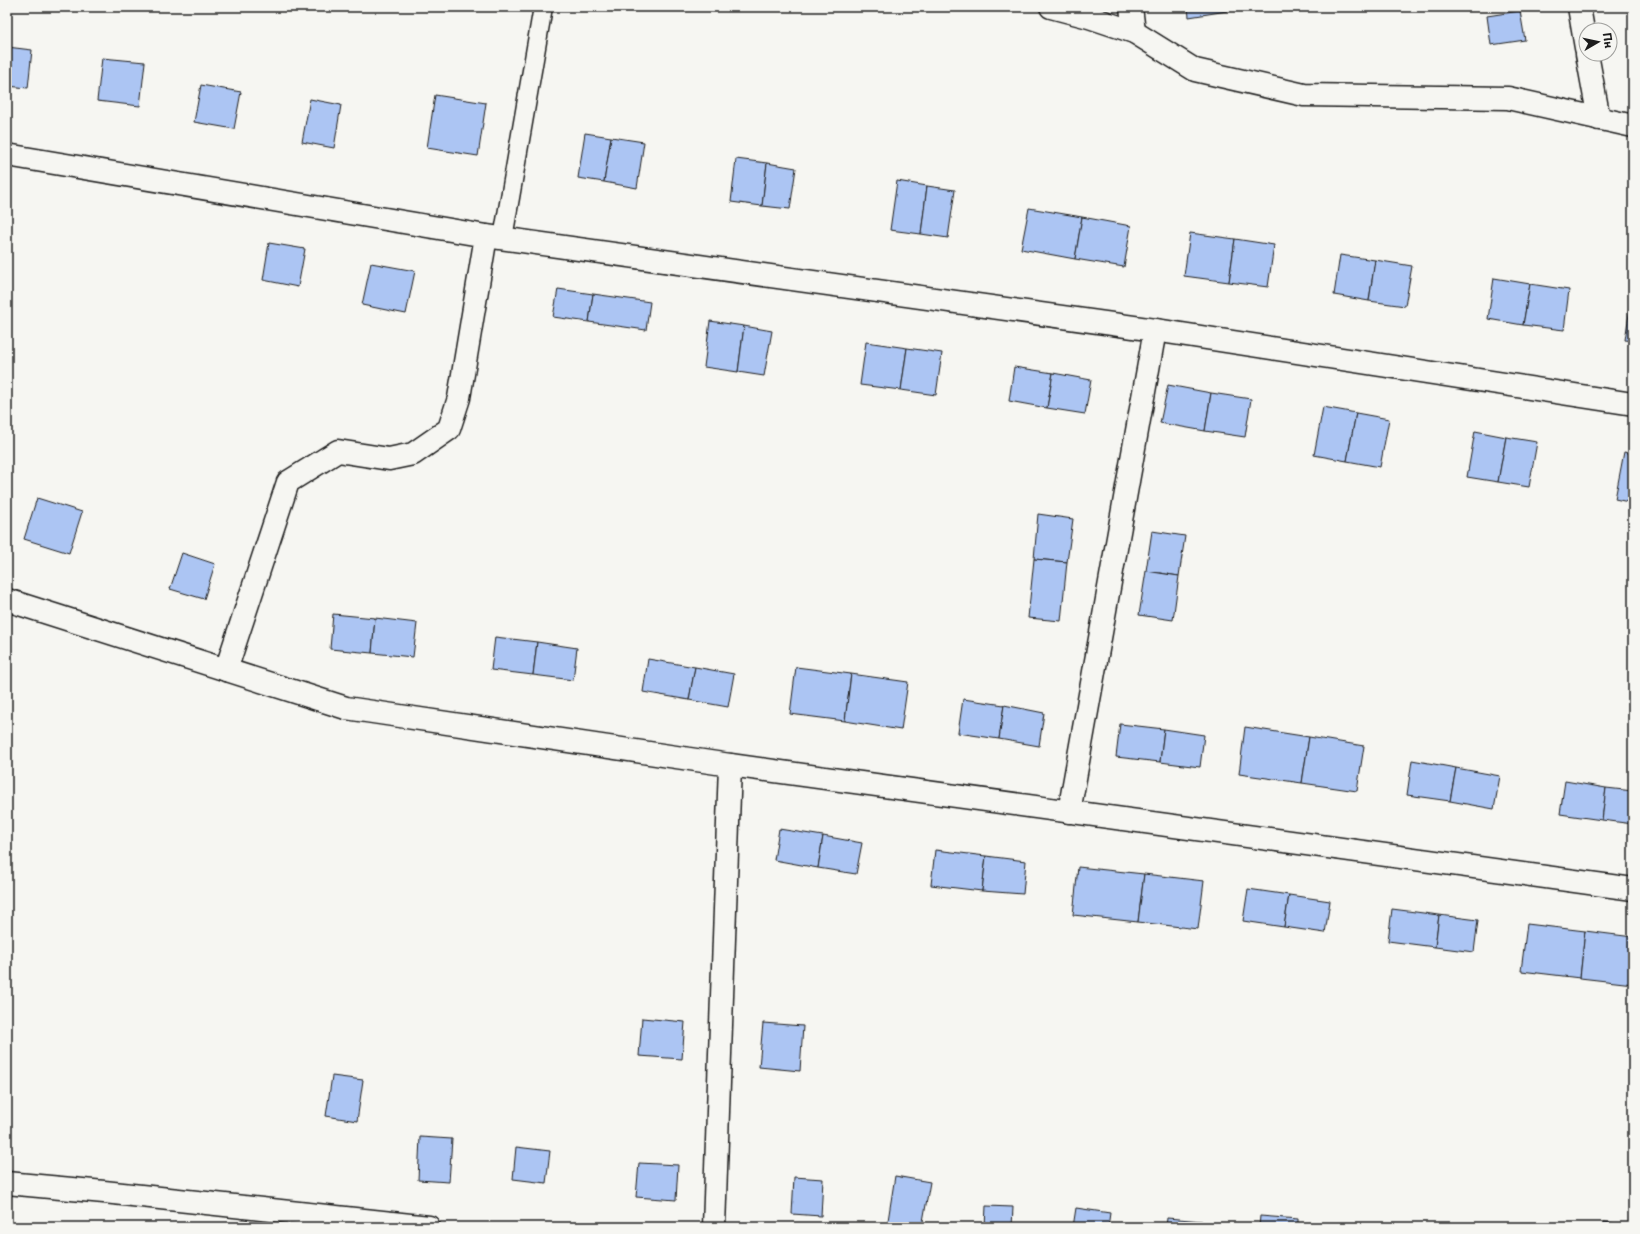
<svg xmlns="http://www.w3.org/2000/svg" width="1640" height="1234" viewBox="0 0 1640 1234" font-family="'Playpen Sans',sans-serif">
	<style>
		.building { fill: #acc5f3; stroke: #1c1c1c }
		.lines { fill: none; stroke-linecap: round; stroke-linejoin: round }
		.service-casing { stroke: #1c1c1c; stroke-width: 21 }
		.minor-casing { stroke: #1c1c1c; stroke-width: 25 }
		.service { stroke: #f6f6f2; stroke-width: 18 }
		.minor { stroke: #f6f6f2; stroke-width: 22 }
	</style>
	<rect width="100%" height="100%" fill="#f6f6f2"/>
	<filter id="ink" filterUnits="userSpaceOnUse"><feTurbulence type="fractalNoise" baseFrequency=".025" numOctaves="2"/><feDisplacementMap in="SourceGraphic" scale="8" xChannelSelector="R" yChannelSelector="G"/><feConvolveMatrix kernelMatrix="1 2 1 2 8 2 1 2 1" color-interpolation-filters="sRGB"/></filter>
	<g filter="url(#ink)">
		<!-- building -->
		<g class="building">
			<path d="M1188,7H1226L1227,11L1189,17Z"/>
			<path d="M1520,11L1525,40L1491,45L1487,16Z"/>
			<path d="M7,47L32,50L28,88L7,86Z"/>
			<path d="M102,58L145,62L140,106L97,101Z"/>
			<path d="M201,85L241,92L234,129L194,122Z"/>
			<path d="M435,95L486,103L478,156L427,148Z"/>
			<path d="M310,99L341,105L334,148L302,142Z"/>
			<path d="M585,133L611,137L604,182L578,178Z"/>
			<path d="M611,137L644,142L637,188L604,182Z"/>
			<path d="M736,159L767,163L762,206L731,202Z"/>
			<path d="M767,163L796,168L790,209L762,206Z"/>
			<path d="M897,181L927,186L921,234L890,230Z"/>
			<path d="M927,186L955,190L948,238L921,234Z"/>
			<path d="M1029,208L1082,217L1075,259L1021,249Z"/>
			<path d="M1082,217L1131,226L1124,267L1075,259Z"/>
			<path d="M1190,233L1235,239L1229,282L1184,276Z"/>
			<path d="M1235,239L1274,245L1268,287L1229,282Z"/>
			<path d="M269,243L305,249L298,287L263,280Z"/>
			<path d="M1340,255L1375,260L1369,301L1334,295Z"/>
			<path d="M1375,260L1412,266L1405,306L1369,301Z"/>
			<path d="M371,263L415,271L406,314L362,305Z"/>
			<path d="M1494,278L1530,284L1523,325L1488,319Z"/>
			<path d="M1530,284L1569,290L1564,330L1523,325Z"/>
			<path d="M558,289L593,294L589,322L553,317Z"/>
			<path d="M593,294L650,302L646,330L589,322Z"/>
			<path d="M1631,301L1633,302V341L1625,340Z"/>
			<path d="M710,321L744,326L738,372L704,367Z"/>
			<path d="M744,326L772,331L764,376L738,372Z"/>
			<path d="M866,342L907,348L901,390L860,385Z"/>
			<path d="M907,348L942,353L936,395L901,390Z"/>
			<path d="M1014,367L1053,373L1047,408L1009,401Z"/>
			<path d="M1053,373L1091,380L1085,414L1047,408Z"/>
			<path d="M1168,385L1211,393L1205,431L1160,423Z"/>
			<path d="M1211,393L1251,399L1245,437L1205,431Z"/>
			<path d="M1323,407L1356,413L1347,461L1314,455Z"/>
			<path d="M1356,413L1389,419L1380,467L1347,461Z"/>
			<path d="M1475,431L1506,437L1498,482L1467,477Z"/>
			<path d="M1506,437L1537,442L1529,487L1498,482Z"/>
			<path d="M1624,452L1633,454V503L1615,499Z"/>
			<path d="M37,498L82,512L69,553L24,539Z"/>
			<path d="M1038,514L1073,519L1067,562L1034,559Z"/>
			<path d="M1152,531L1185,536L1179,576L1146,571Z"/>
			<path d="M182,553L215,564L204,599L170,589Z"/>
			<path d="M1034,559L1067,562L1061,621L1028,618Z"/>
			<path d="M1146,571L1179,576L1173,620L1139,615Z"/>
			<path d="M333,614L375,618L372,653L330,649Z"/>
			<path d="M375,618L417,623L413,657L372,653Z"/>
			<path d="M495,637L537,642L533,675L491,670Z"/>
			<path d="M537,642L577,648L573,680L533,675Z"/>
			<path d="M648,659L695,667L689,700L643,692Z"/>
			<path d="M695,667L734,674L728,707L689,700Z"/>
			<path d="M796,667L851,674L845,721L790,714Z"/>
			<path d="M851,674L908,682L901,730L845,721Z"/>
			<path d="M963,699L1004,705L999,739L958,733Z"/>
			<path d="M1004,705L1044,713L1039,746L999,739Z"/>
			<path d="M1120,724L1164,729L1160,762L1116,757Z"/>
			<path d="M1245,727L1309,737L1302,783L1239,774Z"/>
			<path d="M1164,729L1204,735L1200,767L1160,762Z"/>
			<path d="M1309,737L1364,746L1357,791L1302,783Z"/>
			<path d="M1412,760L1456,768L1450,801L1407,795Z"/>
			<path d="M1456,768L1500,776L1494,809L1450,801Z"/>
			<path d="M1565,781L1606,788L1602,820L1560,814Z"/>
			<path d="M1606,788L1633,791V824L1602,820Z"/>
			<path d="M779,829L823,836L818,868L774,860Z"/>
			<path d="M823,836L862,843L856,874L818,868Z"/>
			<path d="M935,850L986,856L982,891L931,885Z"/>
			<path d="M986,856L1026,861L1023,894L982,891Z"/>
			<path d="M1078,867L1144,874L1138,922L1073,915Z"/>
			<path d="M1144,874L1204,881L1198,929L1138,922Z"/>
			<path d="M1248,889L1289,895L1284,927L1243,921Z"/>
			<path d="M1289,895L1330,901L1325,933L1284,927Z"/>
			<path d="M1392,909L1439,915L1435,947L1388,941Z"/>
			<path d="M1439,915L1478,920L1474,952L1435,947Z"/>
			<path d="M1527,924L1585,931L1580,978L1521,971Z"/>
			<path d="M1585,931L1633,937V984L1580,978Z"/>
			<path d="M642,1018L685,1022L682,1059L639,1056Z"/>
			<path d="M763,1023L803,1026L800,1071L759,1067Z"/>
			<path d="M332,1076L363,1080L357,1121L326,1116Z"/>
			<path d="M420,1137L452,1139L449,1182L418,1180Z"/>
			<path d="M516,1147L550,1151L546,1183L513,1179Z"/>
			<path d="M639,1163L678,1165L676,1200L636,1197Z"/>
			<path d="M895,1176L930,1182L922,1227H887Z"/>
			<path d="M794,1177L823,1179L821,1216L792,1214Z"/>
			<path d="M986,1206L1013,1207L1012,1227H985Z"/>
			<path d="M1076,1208L1110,1213L1108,1227H1073Z"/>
			<path d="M1260,1216L1298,1219V1227H1259Z"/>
			<path d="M1167,1218L1202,1221V1227H1166Z"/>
			<path d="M1604,1222L1625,1225V1227H1603Z"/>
		</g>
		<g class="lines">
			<!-- service casing -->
			<g class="service-casing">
				<path id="service" d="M503,238L543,7"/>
			</g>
			<!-- minor casing -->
			<g class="minor-casing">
				<g id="minor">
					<path d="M1051,7L1089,17L1134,32L1195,70L1304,95L1508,98L1633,126"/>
					<path d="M1131,7L1134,32"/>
					<path d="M1579,7L1586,48"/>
					<path d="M1587,54L1599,119"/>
					<path d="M7,155L486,236L1155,330L1633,404"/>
					<path d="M7,600L346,708L730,765"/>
					<path d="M226,670L288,482L338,451L389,459L413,454L449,429L459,398L486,236"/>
					<path d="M1069,812L1155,330"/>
					<path d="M7,1183L104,1192L429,1227"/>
					<path d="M714,1227L730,765L1633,889"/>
				</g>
			</g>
			<!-- service -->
			<use href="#service" class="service"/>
			<!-- minor -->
			<use href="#minor" class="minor"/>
		</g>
	</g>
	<!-- margin -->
	<rect width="1640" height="1234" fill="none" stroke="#f6f6f2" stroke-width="24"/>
	<rect x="12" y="12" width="1616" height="1210" fill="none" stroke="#1c1c1c" stroke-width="1.5" filter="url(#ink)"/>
	<!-- north arrow -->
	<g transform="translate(1598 42) rotate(81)"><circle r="19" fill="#f6f6f2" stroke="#9f9f9c"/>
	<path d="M0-3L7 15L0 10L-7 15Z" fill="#1c1c1c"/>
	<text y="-6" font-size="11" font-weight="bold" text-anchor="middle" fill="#1c1c1c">Пн</text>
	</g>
</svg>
